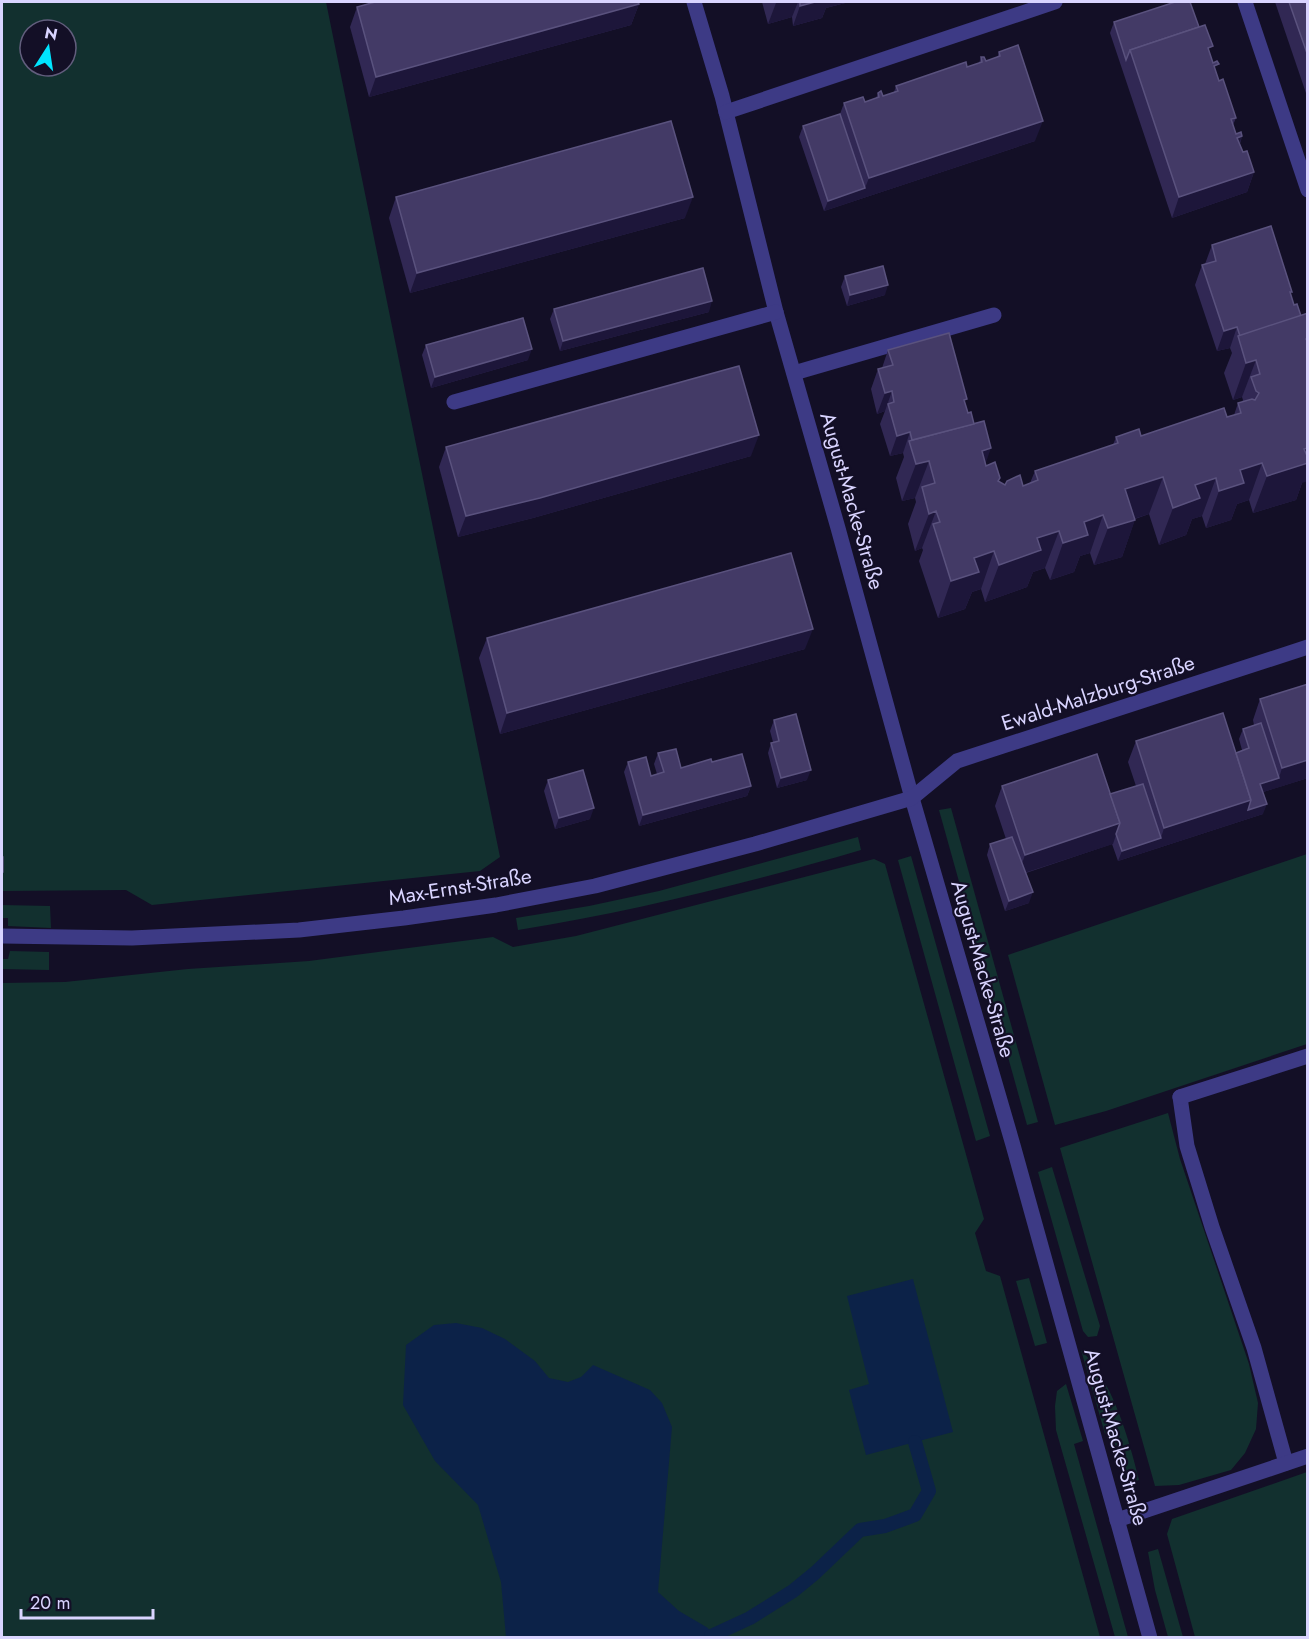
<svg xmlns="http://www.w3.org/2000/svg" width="1309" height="1639" viewBox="0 0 1309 1639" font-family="Jost,sans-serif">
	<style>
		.green { fill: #12302f; fill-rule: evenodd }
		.water { fill: #0c2248 }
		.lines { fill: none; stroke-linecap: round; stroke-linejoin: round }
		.stream { stroke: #0c2248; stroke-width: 14 }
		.service { stroke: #3d3a85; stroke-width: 15 }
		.minor { stroke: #3d3a85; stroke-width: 15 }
		.wall { fill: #312854 }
		.shaded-wall { fill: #1d163a }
		.building { fill: #433a66; stroke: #5a527e; stroke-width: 1.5 }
		.labels { text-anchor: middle; stroke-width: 4.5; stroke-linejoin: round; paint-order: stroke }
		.street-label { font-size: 21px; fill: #d9d4ff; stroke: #130f26 }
	</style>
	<rect width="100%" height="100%" fill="#130f26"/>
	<!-- green -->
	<g class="green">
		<path d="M2,2H326L500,857L480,871L152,905L126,890L2,891ZM30,30H66V66H30Z"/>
		<path d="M951,808L1038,1122L1027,1125L939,810Z"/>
		<path d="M858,837L861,850C748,883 635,911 518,930L516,918L589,906L659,891Z"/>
		<path d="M1307,854V1044L1106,1111L1055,1125L1008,955Z"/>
		<path d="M911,856L990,1136L976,1141L898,860Z"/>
		<path d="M874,859L885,864L984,1219L975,1233L986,1271L1000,1276L1100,1637H2V983L65,982L188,969L309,961L493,937L513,947L576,936Z"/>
		<path d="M2,905L50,906L51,928L8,926V918H2Z"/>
		<path d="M10,951L49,952V970L2,969V959H8Z"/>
		<path d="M1168,1113L1180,1159L1249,1364L1258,1403L1256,1429L1245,1453L1231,1470L1179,1485L1155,1486L1060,1148Z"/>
		<path d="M1052,1167L1100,1326L1097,1336L1088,1337L1083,1331L1038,1172Z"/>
		<path d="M1029,1278L1047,1343L1035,1346L1016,1281Z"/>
		<path d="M1081,1350C1113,1382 1128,1436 1139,1480L1126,1484L1112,1433L1105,1434Z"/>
		<path d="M1066,1384L1083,1441L1074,1444L1128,1637H1115L1056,1430L1055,1406L1057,1391Z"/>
		<path d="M1307,1472V1637H1195L1167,1534L1172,1519Z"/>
		<path d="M1158,1549L1183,1637H1168L1155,1590L1148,1552Z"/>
	</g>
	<!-- water -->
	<g class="water">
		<path d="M913,1279L953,1432L866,1455L849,1390L869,1384L847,1296Z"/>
		<path d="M456,1323L482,1328L505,1339L535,1361L549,1378L568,1382L581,1377L593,1365L650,1390L662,1403L672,1427L658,1592L679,1611L708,1628L712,1637H506L501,1582L478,1505L435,1461L403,1405L406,1345L434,1325Z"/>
	</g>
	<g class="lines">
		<!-- stream -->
		<path class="stream" d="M711,1636L750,1618L793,1591L815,1573L860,1530L885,1526L915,1515L929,1491L915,1442"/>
		<!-- service -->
		<g class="service">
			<path d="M794,373L994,315"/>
			<path d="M1180,1097L1187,1146L1212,1227L1254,1348L1286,1463"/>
			<path d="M1117,1520L1308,1456"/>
		</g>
		<!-- minor -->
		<g class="minor">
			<path d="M694,2L722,96L776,312L838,528L912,798L1013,1145L1150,1638"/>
			<path d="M1245,2L1308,190"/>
			<path d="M726,112L1055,2"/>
			<path d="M454,402L776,312"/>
			<path d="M2,936L132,938L299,930L404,918L496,905L595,886L755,844L912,798L957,761L1308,647"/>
			<path d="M1180,1097L1308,1056"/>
		</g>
	</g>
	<!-- wall -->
	<g class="wall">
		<path d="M762,2H849L826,8L822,18L793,26L792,17L768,24Z"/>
		<path d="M1275,2H1308V99Z"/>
		<path d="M639,4L631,25L369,97L350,27L357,7Z"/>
		<path d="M1114,22L1199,27L1210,54L1219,81L1236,118L1233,125L1236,134L1242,136L1240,144L1243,152L1254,172L1247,192L1172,218L1110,33Z"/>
		<path d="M999,52L1035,141L824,211L799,137L803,126L840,114L844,103L865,102L876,98L878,93L883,96L894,92L896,86L967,67L979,63L981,57L986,61L997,58Z"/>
		<path d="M396,197L685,218L410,293L389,218Z"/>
		<path d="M1212,245L1291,295L1302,483L1296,500L1253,513L1249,500L1237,504L1231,520L1206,528L1202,516L1192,519L1186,535L1159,545L1149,514L1135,519L1122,557L1094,565L1090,553L1080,556L1074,572L1050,580L1045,568L1033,572L1027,587L985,602L981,589L972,592L965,609L938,618L919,561L923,550L922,548L915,551L908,524L916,502L915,498L902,501L896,478L904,457L903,453L890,456L880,424L885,411L877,414L871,389L878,369L882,368L888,350L965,404L985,464L998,481L1005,485L1023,486L1030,483L1035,471L1113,445L1116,437L1141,436L1234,415L1238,403L1242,402L1243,400L1242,397L1233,400L1224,373L1232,353L1230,348L1217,351L1195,285L1202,265L1205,264Z"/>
		<path d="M845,276L885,295L847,306L841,287Z"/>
		<path d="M554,309L709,312L560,351L550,319Z"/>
		<path d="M426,345L528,360L431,388L422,355Z"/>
		<path d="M446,447L751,456L533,518L458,537L439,467Z"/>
		<path d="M487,638L805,649L500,734L479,658Z"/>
		<path d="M1260,699L1308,778L1263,792V814L1118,861L1112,844L1026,873L1029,903L1005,911L987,855L990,844L1006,839L995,806L1002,786L1110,794L1136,786L1128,762L1136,741L1236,753L1242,750L1239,739L1243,729L1254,725L1253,720Z"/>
		<path d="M774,720L807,780L777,788L768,753L771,743L773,742L770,731Z"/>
		<path d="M658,753L681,768L712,762L751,786L747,796L639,826L624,772L628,762L651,776L657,774L654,764Z"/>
		<path d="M548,780L590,819L555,829L544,791Z"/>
	</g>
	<!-- shaded-wall -->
	<g class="shaded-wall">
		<path d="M782,2H798L792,17L768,24L776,3Z"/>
		<path d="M815,2H849L826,8L822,18L793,26L800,6Z"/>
		<path d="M639,4L631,25L369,97L376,77Z"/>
		<path d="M1043,121L1035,141L824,211L828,201L865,188L869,178Z"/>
		<path d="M1242,136L1235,157L1237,138Z"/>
		<path d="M1254,172L1247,192L1172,218L1179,197Z"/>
		<path d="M693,197L685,218L410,293L417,273Z"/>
		<path d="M888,285L885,295L847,306L850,295Z"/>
		<path d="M712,301L709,312L560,351L563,341Z"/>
		<path d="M1237,327L1230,348L1217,351L1224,331Z"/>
		<path d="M532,349L528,360L431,388L435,377Z"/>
		<path d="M1256,360L1242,397L1233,400L1246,363Z"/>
		<path d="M892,391L885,411L877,414L885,393Z"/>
		<path d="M910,432L903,453L890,456L897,436Z"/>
		<path d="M759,435L751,456L533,518L458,537L466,516Z"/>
		<path d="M991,448L978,485L982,451Z"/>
		<path d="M1308,448V481L1302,483L1296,500L1253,513L1267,476L1304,449Z"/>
		<path d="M929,461L915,498L902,501L916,464Z"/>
		<path d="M1262,463L1249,500L1237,504L1231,520L1206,528L1219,491L1240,470Z"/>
		<path d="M1163,477L1149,514L1112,526L1125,489Z"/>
		<path d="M1216,478L1202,516L1192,519L1186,535L1159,545L1173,508L1195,485Z"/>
		<path d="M936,511L922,548L915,551L929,514Z"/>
		<path d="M1103,515L1090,553L1080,556L1074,572L1050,580L1063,543L1084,522Z"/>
		<path d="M1135,520L1122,557L1094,565L1108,528Z"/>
		<path d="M1059,531L1045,568L1033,572L1027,587L985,602L999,565L1037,538Z"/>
		<path d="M994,551L981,589L972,592L965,609L938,618L951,581L974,558Z"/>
		<path d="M813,629L805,649L500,734L507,713Z"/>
		<path d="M1308,760V778L1257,794L1260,784L1279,778L1282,768Z"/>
		<path d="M811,770L807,780L777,788L781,778Z"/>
		<path d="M751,786L747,796L639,826L643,815Z"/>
		<path d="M1251,800L1267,804L1263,814L1118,861L1122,851L1161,838L1164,828Z"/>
		<path d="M594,808L590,819L555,829L559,818Z"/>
		<path d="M1120,823L1113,844L1018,875L1025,855Z"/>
		<path d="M1033,892L1029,903L1005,911L1009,901Z"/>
	</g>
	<!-- building -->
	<g class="building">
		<path d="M375,2H638L639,4L376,77L357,7Z"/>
		<path d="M800,2H815L800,6Z"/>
		<path d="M1175,2H1190L1199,27L1130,50L1126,60L1114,22Z"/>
		<path d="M1289,2H1308V56Z"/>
		<path d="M1205,25L1213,46L1208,48L1213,63L1217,61L1219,64L1214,66L1219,81L1223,79L1236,118L1231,119L1236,134L1241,132L1242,136L1237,138L1243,152L1247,151L1254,172L1179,197L1130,50Z"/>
		<path d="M1018,45L1043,121L869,178L844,103L863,97L865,102L879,97L878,93L881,91L883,96L898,91L896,86L966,62L967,67L982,62L981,57H984L986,61L1000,56L999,52Z"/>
		<path d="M840,114L865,188L828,201L803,126Z"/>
		<path d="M671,121L693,197L417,273L396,197Z"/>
		<path d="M1271,226L1292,292H1290L1294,305L1297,304L1301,316L1240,336L1237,327L1224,331L1202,265L1216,261L1212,245Z"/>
		<path d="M883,266L888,285L850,295L845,276Z"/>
		<path d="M703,268L712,301L563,341L554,309Z"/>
		<path d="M1308,313V338L1306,339L1308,343V448L1304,449L1308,458V463L1267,476L1262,463L1240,470L1244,483L1219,491L1216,478L1195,485L1200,498L1173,508L1163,477L1125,489L1135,520L1108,528L1103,515L1084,522L1088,535L1063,543L1059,531L1037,538L1041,550L999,565L994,551L974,558L979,572L951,581L933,524L940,522L936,511L929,514L922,487L935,483L929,461L916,464L909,441L984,421L991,448L982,451L986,466L995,462L1000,478L998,481L1005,485L1007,481L1020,475L1023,486L1038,480L1035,471L1118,443L1116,437L1139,429L1141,436L1224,408L1227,417L1241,413L1238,403L1252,399L1255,400L1259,393L1256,391L1251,377L1260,374L1256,360L1246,363L1238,336Z"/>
		<path d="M523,318L532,349L435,377L426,345Z"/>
		<path d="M949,333L967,399L964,400L968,413L971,412L974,424L912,440L910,432L897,436L888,404L894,402L892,391L885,393L878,369L893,365L888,350Z"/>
		<path d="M739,366L759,435L540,498L466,516L446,447Z"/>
		<path d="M791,553L813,629L507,713L487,638Z"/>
		<path d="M1308,684V760L1282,768L1260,699Z"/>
		<path d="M1223,713L1251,800L1164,828L1136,741Z"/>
		<path d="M796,714L811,770L781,778L771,743L779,741L774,720Z"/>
		<path d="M1261,723L1279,778L1260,784L1267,804L1248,810L1251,800L1236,753L1249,748L1243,729Z"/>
		<path d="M676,749L681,768L711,759L712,762L742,754L751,786L643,815L628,762L646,757L651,776L664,772L658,753Z"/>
		<path d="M1097,754L1120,823L1025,855L1002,786Z"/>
		<path d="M583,770L594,808L559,818L548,780Z"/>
		<path d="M1143,784L1161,838L1122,851L1116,834L1120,823L1110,794Z"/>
		<path d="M1012,837L1033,892L1009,901L990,844Z"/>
		<rect x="2" y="857" width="1" height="15"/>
	</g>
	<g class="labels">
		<!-- street labels -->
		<g class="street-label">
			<text transform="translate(852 501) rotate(74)" y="7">August-Macke-Straße</text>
			<text transform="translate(1098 693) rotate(-18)" y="7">Ewald-Malzburg-Straße</text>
			<text transform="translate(460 887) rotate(-9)" y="7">Max-Ernst-Straße</text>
			<text transform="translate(983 969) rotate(74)" y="7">August-Macke-Straße</text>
			<text transform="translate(1116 1437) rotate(74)" y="7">August-Macke-Straße</text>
		</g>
	</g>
	<!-- border -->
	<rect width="1309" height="1639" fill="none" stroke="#d9d4ff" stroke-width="6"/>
	<!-- north arrow -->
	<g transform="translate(48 48) rotate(12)"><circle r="28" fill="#130f26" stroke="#625e7d" stroke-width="1.5"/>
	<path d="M0-4.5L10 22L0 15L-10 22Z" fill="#00e5ff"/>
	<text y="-9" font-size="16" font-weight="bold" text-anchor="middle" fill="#d9d4ff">N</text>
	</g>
	<!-- scale -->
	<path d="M21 1609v9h132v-9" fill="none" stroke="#d9d4ff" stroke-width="3"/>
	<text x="30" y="1609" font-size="18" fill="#d9d4ff" stroke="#130f26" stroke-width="4.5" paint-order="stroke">20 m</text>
</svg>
